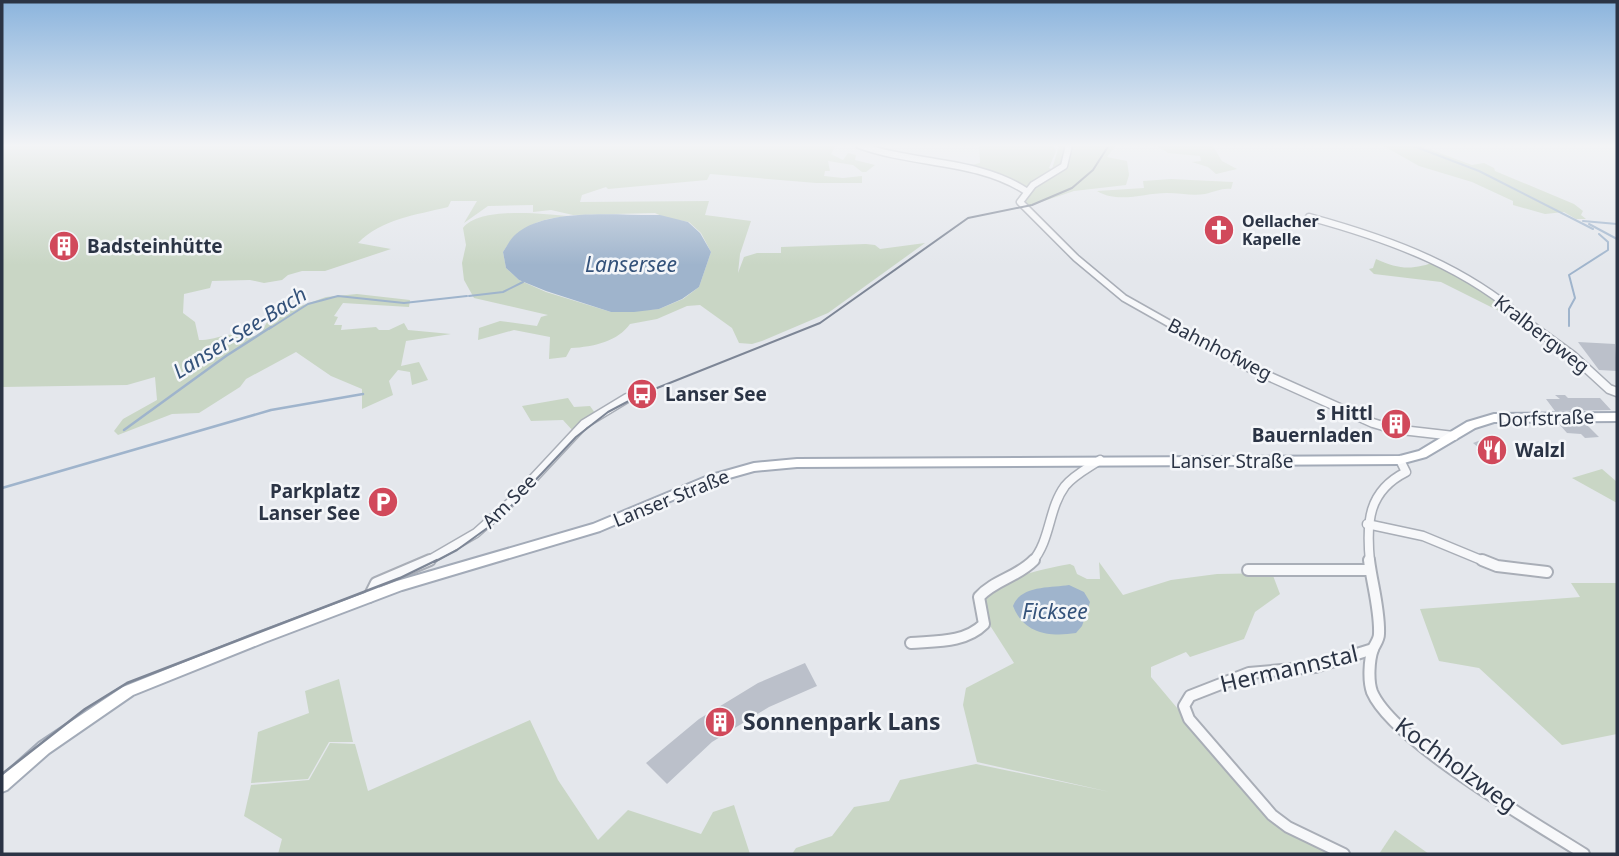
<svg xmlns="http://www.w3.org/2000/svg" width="1619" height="856" viewBox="0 0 1619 856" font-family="'Noto Sans',sans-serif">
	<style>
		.green { fill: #c9d6c5 }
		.water { fill: #9fb4cc }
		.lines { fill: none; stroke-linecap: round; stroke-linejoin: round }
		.stream-far1 { stroke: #9fb4cc; stroke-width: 2 }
		.stream { stroke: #9fb4cc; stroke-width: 2.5 }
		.building { fill: #bbc0ca }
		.minor-far2-casing { stroke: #a9aeb7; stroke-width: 9 }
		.minor-far1-casing { stroke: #a9aeb7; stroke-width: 11 }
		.minor-casing { stroke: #a9aeb7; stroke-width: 14 }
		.major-casing { stroke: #a3abb8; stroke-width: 4 }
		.minor-far2 { stroke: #f7f8fa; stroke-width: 6 }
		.minor-far1 { stroke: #f7f8fa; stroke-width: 8 }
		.minor { stroke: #f7f8fa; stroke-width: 10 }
		.major { fill: #fff; fill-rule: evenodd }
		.tram-far1 { stroke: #7d8696; stroke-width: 2 }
		.tram { stroke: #7d8696; stroke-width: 2.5 }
		.labels { text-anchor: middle; stroke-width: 5; stroke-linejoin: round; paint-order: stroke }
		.far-poi-label { font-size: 16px; font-weight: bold; fill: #2b3445; stroke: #f4f6f9; text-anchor: start }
		.poi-label { font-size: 19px; font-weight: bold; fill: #2b3445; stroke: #f4f6f9; text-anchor: start }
		.street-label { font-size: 19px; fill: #2b3445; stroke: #f4f6f9 }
		.water-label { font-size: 21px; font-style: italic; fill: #34527a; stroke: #f4f6f9 }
		.near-street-label { font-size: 23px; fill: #2b3445; stroke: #f4f6f9 }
		.near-poi-label { font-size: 23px; font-weight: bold; fill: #2b3445; stroke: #f4f6f9; text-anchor: start }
	</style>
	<rect width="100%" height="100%" fill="#e4e7ec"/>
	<!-- green -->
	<g class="green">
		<path d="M2,145H836L831,154L843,160L848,153L856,155L855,160L875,165L866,172H862L853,165L828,161L830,171H825L824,176L843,178L862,176V183H816L710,174L707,180L608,189L606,187L582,195L580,202L709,201L705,215L751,221L740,254L738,273L744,257L757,253H781V247L866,244L875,245L880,249L925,243L828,313L762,341L752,344L739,343L732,328L700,305L687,306L657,319L630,324C618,341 594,347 571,348L566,357L549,359L550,337L514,330L478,340L479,328L500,321L537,326L541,317L548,315L474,298L464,280L462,263L466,245L463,228C480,206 544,214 569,216C540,218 518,227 503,252L506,268L519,280L546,292L611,312L659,309L683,299L699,287L711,252L701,233L689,222L666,218L655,213L573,215L551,210L533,212V205L488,206L464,223L477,201H451L448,207C416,215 381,219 358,243L391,249L325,271H302L288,275L282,280L264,283L250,280L212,281L210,288L184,294L183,313L195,322L199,340C209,340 214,338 223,336C233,333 242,337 253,335L254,337L262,331L275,308L298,307L326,297L357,294L410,300L409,307L343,303L334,316L338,317L334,325H342L341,330L376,327L379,330H389L404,323L408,330L451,334L406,341L401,366L419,362L428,380L412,385L410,372L398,370L389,381L393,395L362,409V389L331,376L296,352L246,379L240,387L199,413L172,414L118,435L114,431L123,419L157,400L155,377L127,385L2,387Z"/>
		<path d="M979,145H1053L1056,151L1049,168L1052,169L1059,146L1116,145L1107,157L1127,161L1129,175L1126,185L1074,191L1026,207L1023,203L1025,188L1022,185L965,167L980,163Z"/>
		<path d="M1155,145H1212L1222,161L1237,169L1216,174L1208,167L1192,162L1201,161L1200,156L1168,153Z"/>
		<path d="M1382,145H1418L1472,165L1484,163L1494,168L1495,171L1574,204L1583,211L1581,215L1586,219H1576L1564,212L1545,214L1513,205V201L1472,182L1419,166Z"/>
		<path d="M1171,179L1233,182L1231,189C1221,188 1215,192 1205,194C1193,196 1179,193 1167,193C1143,193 1119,204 1097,191L1144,188L1143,181Z"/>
		<path d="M1376,259C1400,270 1413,270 1438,261L1515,313L1509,316L1441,282L1374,274L1369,269L1373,268Z"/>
		<path d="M568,398L574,407L590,406L595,413L574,432L563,420L531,421L522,406Z"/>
		<path d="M1602,469L1617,482V503L1572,478Z"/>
		<path d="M1099,562L1123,595L1171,580L1217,574L1272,573L1280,594L1255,612L1244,639L1190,657L1186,652L1151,667V677L1263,810L1337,854H792L796,848L832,836L854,807L889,801L900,780L976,764L1110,792L977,762L963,705L966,688L1014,663L991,627L984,600C999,577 1044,569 1070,564L1074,566L1077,574L1087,579H1100Z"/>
		<path d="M1571,583H1617V734L1562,745L1479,668L1439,661L1420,609L1580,597Z"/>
		<path d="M339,679L353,742H329L308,779L251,783L258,732L309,713L305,691Z"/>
		<path d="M530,720L558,780L598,840L628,810L701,834L713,812L734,805L750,854H278L282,839L244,816L251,785L309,780L330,743L355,744L368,791Z"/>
		<path d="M1395,830L1429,854H1379Z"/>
	</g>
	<!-- water -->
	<g class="water">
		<path d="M660,215L688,222L700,233L711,252L699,287L682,299L659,309L634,312H611L546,291L519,280L506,268L503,252C507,246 510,239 516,234C548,207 618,216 660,215Z"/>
		<path d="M1069,585L1084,592L1090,602L1082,626L1076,633C1050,637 1024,634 1013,606C1021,585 1051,588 1069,585Z"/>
	</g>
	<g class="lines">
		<!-- stream-far1 -->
		<g class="stream-far1">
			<path d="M1411,145L1479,171L1593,229"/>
			<path d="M1583,221L1617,224"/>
			<path d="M1589,224L1617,239"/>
			<path d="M469,296L503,292L523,282"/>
			<path d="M1569,326V309L1575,298L1569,275L1608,250V242L1599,234"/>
			<path d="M269,329L308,304L338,296L404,303L467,296"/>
		</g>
		<!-- stream -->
		<g class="stream">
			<path d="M124,430L226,356L271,327"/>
			<path d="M2,488L271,410L363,394"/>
		</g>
	</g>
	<!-- building -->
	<g class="building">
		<path d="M1578,342L1615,344L1617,371L1599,370Z"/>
		<path d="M1555,395H1565L1568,398H1600L1611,410L1555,411L1546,399H1560Z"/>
		<path d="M1559,424H1586L1599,437L1585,438L1581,434L1567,433Z"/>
		<path d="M1486,438L1499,448L1505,452L1493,459L1473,443Z"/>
		<path d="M805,663L817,686L769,707L712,742L667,784L646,763L699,719L758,683Z"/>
	</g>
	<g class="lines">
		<!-- minor-far2 casing -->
		<g class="minor-far2-casing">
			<g id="minor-far2">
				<path d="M859,145C914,165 977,159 1026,191"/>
				<path d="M1069,145L1064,166L1033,185L1020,202L1076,258L1124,298L1179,329"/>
				<path d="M1309,217C1393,240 1470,268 1535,329"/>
			</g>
		</g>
		<!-- minor-far1 casing -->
		<g class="minor-far1-casing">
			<g id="minor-far1">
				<path d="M1176,327L1246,366L1373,423L1393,429L1454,436"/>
				<path d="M1533,327L1573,356L1609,389L1617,392"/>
				<path d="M1367,524L1423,536L1486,562"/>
				<path d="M426,562L476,533L514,499L584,424L627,398"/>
				<path d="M1032,562C1051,540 1048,509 1065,486C1074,475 1088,468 1100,460"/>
				<path d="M1370,562C1366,522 1368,491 1406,472L1400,460"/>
			</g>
		</g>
		<!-- minor casing -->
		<g class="minor-casing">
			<g id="minor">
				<path d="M1369,560C1372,584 1380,610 1379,634C1379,640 1375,644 1373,649C1369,660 1368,681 1372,692C1393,741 1535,823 1584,854"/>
				<path d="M1482,560L1497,566L1547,572"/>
				<path d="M1248,570H1370"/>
				<path d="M369,597L376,583L430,560"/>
				<path d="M911,643C936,641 965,643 984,624L979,597C994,580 1018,577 1034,560"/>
				<path d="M1344,854L1288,827L1272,815L1189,719L1184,706L1190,696L1249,673L1315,667L1373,649"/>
			</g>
		</g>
		<!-- major casing -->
		<g class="major-casing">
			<path id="major" d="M1617,413V421L1494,422L1475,428L1426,457L1400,464L797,467L754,471L715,482L600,531L402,590L265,642L133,695L49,753L7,790L2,792V776L39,743L123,687L255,634L397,581L593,524L708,476L754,463L797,459L1400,456L1419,451L1467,422L1494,414Z"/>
		</g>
		<!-- minor-far2 -->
		<use href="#minor-far2" class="minor-far2"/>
		<!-- minor-far1 -->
		<use href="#minor-far1" class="minor-far1"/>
		<!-- minor -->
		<use href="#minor" class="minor"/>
		<!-- major -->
		<use href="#major" class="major"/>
		<!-- tram-far1 -->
		<path class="tram-far1" d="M434,562L457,550L497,521L576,437L608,412L642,394L820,323L968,218L1032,205L1072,188L1093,170L1109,145"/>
		<!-- tram -->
		<path class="tram" d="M2,774L85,709L127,683L400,578L437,560"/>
	</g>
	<!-- sky -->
	<linearGradient id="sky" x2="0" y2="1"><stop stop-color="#8bb4dd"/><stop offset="0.55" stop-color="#f3f4f6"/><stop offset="1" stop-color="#f3f4f6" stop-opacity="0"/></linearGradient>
	<rect width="1619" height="265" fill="url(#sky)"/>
	<!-- icons -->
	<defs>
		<g id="church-disc" transform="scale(1.575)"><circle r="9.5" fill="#d1495b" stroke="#f4f6f9"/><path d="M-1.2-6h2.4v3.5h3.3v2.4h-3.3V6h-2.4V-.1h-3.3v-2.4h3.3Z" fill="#fff"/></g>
		<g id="building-disc" transform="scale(1.575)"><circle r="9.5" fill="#d1495b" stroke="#f4f6f9"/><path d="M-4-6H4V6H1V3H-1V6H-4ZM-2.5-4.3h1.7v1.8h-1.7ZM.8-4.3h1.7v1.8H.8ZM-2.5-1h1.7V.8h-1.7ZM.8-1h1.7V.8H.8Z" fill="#fff"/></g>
		<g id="bus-disc" transform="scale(1.575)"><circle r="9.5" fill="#d1495b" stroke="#f4f6f9"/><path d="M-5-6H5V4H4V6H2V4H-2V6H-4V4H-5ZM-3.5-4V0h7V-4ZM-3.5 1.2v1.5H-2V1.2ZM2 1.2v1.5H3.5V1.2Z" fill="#fff"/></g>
		<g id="restaurant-disc" transform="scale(1.575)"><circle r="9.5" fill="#d1495b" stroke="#f4f6f9"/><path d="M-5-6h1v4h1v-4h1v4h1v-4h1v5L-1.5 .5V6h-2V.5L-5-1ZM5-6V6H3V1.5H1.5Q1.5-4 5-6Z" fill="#fff"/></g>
		<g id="parking-disc" transform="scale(1.575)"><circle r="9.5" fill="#d1495b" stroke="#f4f6f9"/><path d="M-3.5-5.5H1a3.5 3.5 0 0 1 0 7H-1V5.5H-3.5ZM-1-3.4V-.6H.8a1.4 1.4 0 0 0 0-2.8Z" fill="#fff"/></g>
	</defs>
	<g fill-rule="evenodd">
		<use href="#church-disc" x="1219" y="230"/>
		<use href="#building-disc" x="64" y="246"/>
		<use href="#bus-disc" x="642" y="394"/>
		<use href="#building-disc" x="1396" y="424"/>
		<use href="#restaurant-disc" x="1492" y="450"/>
		<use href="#parking-disc" x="383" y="502"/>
		<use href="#building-disc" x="720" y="722"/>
	</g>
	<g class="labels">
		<!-- far-poi labels -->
		<g class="far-poi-label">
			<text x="1242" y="227">Oellacher<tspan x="1242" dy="18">Kapelle</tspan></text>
		</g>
		<!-- poi labels -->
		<g class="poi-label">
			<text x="87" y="253">Badsteinhütte</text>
			<text x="665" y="401">Lanser See</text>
			<text x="1373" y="420" text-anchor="end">s Hittl<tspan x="1373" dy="22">Bauernladen</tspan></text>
			<text x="1515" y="457">Walzl</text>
			<text x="360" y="498" text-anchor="end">Parkplatz<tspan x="360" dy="22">Lanser See</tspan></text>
		</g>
		<!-- street labels -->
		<g class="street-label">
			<text transform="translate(1542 334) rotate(38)" y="7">Kralbergweg</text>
			<text transform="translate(1220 349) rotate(27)" y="7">Bahnhofweg</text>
			<text transform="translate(1546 418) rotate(-2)" y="7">Dorfstraße</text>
			<text x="1232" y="468">Lanser Straße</text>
			<text transform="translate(671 498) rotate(-22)" y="7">Lanser Straße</text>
			<text transform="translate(509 501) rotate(-45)" y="7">Am See</text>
		</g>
		<!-- water labels -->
		<g class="water-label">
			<text x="631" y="272">Lansersee</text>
			<text transform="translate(240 333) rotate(-32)" y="7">Lanser-See-Bach</text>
			<text x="1055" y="619">Ficksee</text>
		</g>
		<!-- near-street labels -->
		<g class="near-street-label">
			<text transform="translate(1289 669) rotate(-13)" y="8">Hermannstal</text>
			<text transform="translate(1456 765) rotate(36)" y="8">Kochholzweg</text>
		</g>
		<!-- near-poi labels -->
		<g class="near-poi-label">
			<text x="743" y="730">Sonnenpark Lans</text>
		</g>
	</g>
	<!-- border -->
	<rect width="1619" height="856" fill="none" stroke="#2b3445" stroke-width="7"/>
</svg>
